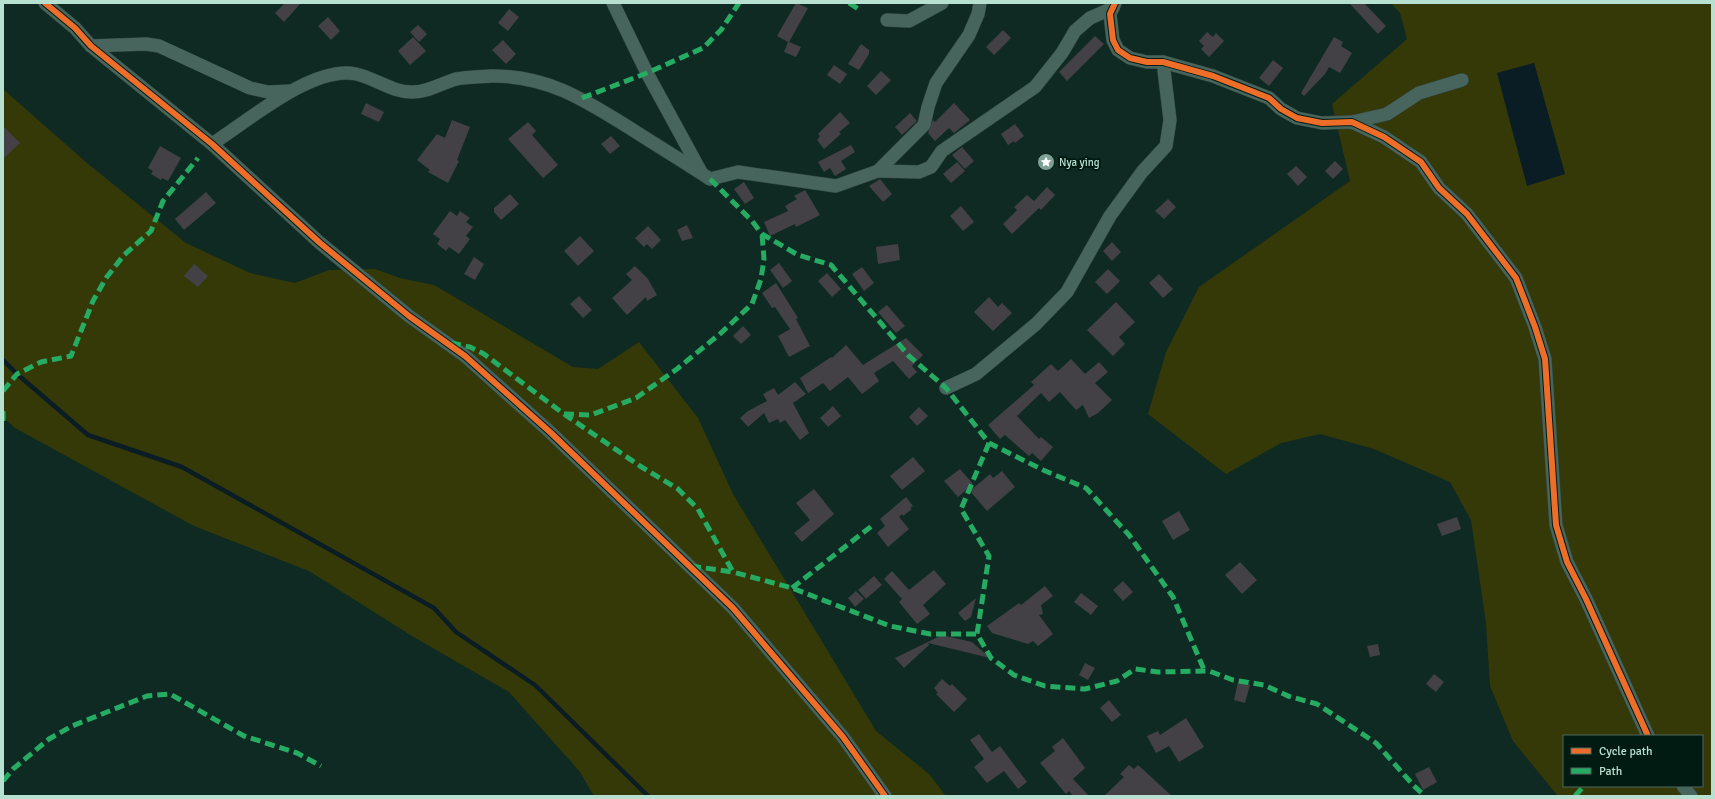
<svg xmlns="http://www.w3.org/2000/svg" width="1715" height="799" viewBox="0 0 1715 799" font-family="Signika,sans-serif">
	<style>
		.green { fill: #353908; fill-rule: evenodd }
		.water { fill: #0a1d24 }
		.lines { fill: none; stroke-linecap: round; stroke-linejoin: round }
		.stream { stroke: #0a1d24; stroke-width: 4.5 }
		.building { fill: #434146 }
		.street-casing { stroke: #2e443d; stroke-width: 14 }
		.street { stroke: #47655c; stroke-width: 13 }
		.quiet { stroke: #26ab63; stroke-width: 5; stroke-dasharray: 10 5; stroke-linecap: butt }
		.cycleway-casing { stroke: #011a12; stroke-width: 8 }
		.cycleway { stroke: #ee6e29; stroke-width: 6 }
		.labels { text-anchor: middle; stroke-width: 4; stroke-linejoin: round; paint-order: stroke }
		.poi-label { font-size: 11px; fill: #b8e0d0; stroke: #011a12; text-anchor: start }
	</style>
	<rect width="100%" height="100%" fill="#0e2a22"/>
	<!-- green -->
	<g class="green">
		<path d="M1391,3H1712V796L1557,795L1513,741L1490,686L1486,623L1471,520L1450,482L1374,449L1320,434L1281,443L1226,474L1148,414L1166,352L1199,287L1350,181L1332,104L1407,39L1400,13ZM1534,63L1565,174L1497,73ZM1564,736H1702V786H1564Z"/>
		<path d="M3,89L87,163L186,243L250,273L295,283L329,270L375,269L400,278L434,285L573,367L598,369L639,342L698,418L733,494L876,731L929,774L946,796H594L580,772L509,692L412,636L309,571L194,526L15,428L3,417Z"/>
	</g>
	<!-- water -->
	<path class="water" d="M1534,63L1565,174L1527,186L1497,73Z"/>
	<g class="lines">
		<!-- stream -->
		<path class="stream" d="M3,360L17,374L88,435L182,467L434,608L456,632L535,685L648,796"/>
	</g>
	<!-- building -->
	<g class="building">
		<path d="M285,3H301L284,22L275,13Z"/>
		<path d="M796,3L808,8L789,42L801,47L796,57L784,52L788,42L777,36Z"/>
		<path d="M1349,3H1364L1386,26L1378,34Z"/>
		<path d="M509,9L519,17L508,31L498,23Z"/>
		<path d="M328,17L340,31L331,40L318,26Z"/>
		<path d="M418,25L427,34L419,42L410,32Z"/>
		<path d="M1003,30L1011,38L994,55L986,47Z"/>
		<path d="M1207,32L1213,37L1216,33L1224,41L1209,57L1201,49L1204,46L1199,41Z"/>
		<path d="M1095,36L1104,44L1067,81L1059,72Z"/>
		<path d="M413,37L426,51L410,65L398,51Z"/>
		<path d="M1334,37L1343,42L1341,46L1352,53L1340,73L1329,67L1325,74L1304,96L1301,93Z"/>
		<path d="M503,40L516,54L506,64L492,50Z"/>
		<path d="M861,44L869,50V54L859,70L848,64Z"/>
		<path d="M1273,60L1283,68L1269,86L1259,78Z"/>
		<path d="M834,65L847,74L840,84L827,75Z"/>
		<path d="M881,71L891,80L876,95L867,86Z"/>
		<path d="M366,103L384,112L379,122L361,114Z"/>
		<path d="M954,103L970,120L954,133L949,128L935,141L928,133L933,120L935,122Z"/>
		<path d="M840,112L850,123L839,132L841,134L824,149L817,140L820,136L818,134Z"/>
		<path d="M910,113L917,121L902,135L895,127Z"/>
		<path d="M452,120L470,127L457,160L459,161L448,183L428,172L430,170L417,160L437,134L445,138Z"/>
		<path d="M528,122L536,131L532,135L558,165L543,178L508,139Z"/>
		<path d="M1015,124L1024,136L1015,143L1014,141L1008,145L1001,134Z"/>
		<path d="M3,126L20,143L3,159Z"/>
		<path d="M611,136L620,146L610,154L601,144Z"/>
		<path d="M851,145L855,152L841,161L846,169L835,176L830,168L824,172L818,162Z"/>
		<path d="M160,146L181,158L168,181L162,178L161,180L151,174L153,171L148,168Z"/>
		<path d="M962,147L974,161L965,169L952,155Z"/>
		<path d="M1335,161L1343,169L1333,179L1325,171Z"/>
		<path d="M957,162L965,171L951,183L943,174Z"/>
		<path d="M1296,166L1307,177L1298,186L1287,174Z"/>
		<path d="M880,179L892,194L883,202L869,186Z"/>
		<path d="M744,182L754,198L745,204L734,189Z"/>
		<path d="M1047,187L1055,195L1041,210L1039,208L1012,234L1003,224L1017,210L1014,207L1027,195L1034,201Z"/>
		<path d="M805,190L820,215L796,227L795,224L770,236L764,222L788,211L785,206L797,199L794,196Z"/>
		<path d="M206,192L216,203L184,230L175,219Z"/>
		<path d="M510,194L519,204L501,220L494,212V208Z"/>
		<path d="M1168,199L1176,207L1164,219L1155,211Z"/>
		<path d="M961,206L974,222L963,231L950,216Z"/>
		<path d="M450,211L457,216L460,211L470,218L466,222L473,227L466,236L470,239L459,254L449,247L446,251L437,244L440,239L433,234Z"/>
		<path d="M687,225L693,238L682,241L677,230Z"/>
		<path d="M648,226L661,240L652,249L647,244L644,247L635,238Z"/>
		<path d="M580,236L594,251L578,266L564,251Z"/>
		<path d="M1112,242L1121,252L1112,261L1103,251Z"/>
		<path d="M898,244L900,260L878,264L876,247Z"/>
		<path d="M474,257L484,264L475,280L464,274Z"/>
		<path d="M779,263L792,281L783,288L770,270Z"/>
		<path d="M194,264L208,276L198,287L184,276Z"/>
		<path d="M635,266L648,279L657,295L647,301L646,297L627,315L612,298L632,280L626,274Z"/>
		<path d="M862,267L874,283L864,291L852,274Z"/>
		<path d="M1108,269L1120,281L1107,294L1095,282Z"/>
		<path d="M827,273L841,289L832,297L818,281Z"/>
		<path d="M1159,274L1173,289L1163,298L1149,283Z"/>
		<path d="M776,283L798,318L796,319L810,346L789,357L778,336L790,329L775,307L772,308L762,293Z"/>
		<path d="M579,296L592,310L583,318L570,304Z"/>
		<path d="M989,297L998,307L1002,303L1012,313L993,331L974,312Z"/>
		<path d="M1116,302L1135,322L1119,337L1125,344L1113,356L1087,330Z"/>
		<path d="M887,305L905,326L896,333L878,312Z"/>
		<path d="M743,326L751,335L741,344L733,336Z"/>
		<path d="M906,338L923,355L912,366L917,372L909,379L893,361L874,373L879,381L862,394L848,377L830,391L823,383L808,393L800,378L831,357L832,358L846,345L863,365Z"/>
		<path d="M1071,359L1085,374L1099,362L1108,372L1095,383L1112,400L1098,413L1089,418L1083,405L1076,410L1060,392L1049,402L1041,393L1017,416L1039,439L1041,437L1053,447L1041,461L1032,453L1029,456L1005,435L1000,439L988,425L1034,385L1031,382L1051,364L1058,371Z"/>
		<path d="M795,382L806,394L793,403L809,433L800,440L785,420L780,423L778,419L769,423L764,413L748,427L740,418L748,411L767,401L763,394L774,388L778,395Z"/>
		<path d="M833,406L841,416L828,427L820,418Z"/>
		<path d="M919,407L928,416L917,426L909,417Z"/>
		<path d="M913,457L925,471L902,490L890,476Z"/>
		<path d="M960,469L973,484L958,497L944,481Z"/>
		<path d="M1002,471L1015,487L987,511L970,491L990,474L993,478Z"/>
		<path d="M814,489L834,514L802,542L794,533L810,520L796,503Z"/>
		<path d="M906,497L913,506L910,508L912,509L903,516L902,514L899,517L909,529L888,547L877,533L885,526L880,519Z"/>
		<path d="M1179,511L1190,530L1173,540L1162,521Z"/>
		<path d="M1457,517L1461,529L1442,536L1437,524Z"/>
		<path d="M1240,562L1257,580L1242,594L1225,575Z"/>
		<path d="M934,570L946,584L923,605L930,614L917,624L899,602L902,599L884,579L892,571L909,590Z"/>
		<path d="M874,576L882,585L866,599L858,590Z"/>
		<path d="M1123,581L1133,592L1123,601L1113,590Z"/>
		<path d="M1045,586L1053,596L1041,605L1043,614L1039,615L1053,634L1038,646L1033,641L1028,644L992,633L987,626L1019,603L1021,605Z"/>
		<path d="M856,591L864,599L855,607L848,598Z"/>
		<path d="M1081,593L1098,606L1091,615L1074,602Z"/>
		<path d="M976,598L971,617L965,621L958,613Z"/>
		<path d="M942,635L972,642L990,658L928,643L929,645L904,668L895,658Z"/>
		<path d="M1378,644L1380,655L1370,657L1367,646Z"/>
		<path d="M1085,663L1095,668L1088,680L1079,675Z"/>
		<path d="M1434,674L1444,682L1436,692L1426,684Z"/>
		<path d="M942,679L950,686L952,684L967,699L954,712L936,694L938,693L934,688Z"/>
		<path d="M1238,682L1250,685L1245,703L1234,700Z"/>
		<path d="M1109,700L1121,715L1112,722L1100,708Z"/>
		<path d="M1186,718L1204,747L1179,762L1169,746L1156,753L1147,736L1158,731L1160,735Z"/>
		<path d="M979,734L992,752L1000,746L1027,782L1018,789L1004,771L987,783L974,767L984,759L970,740Z"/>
		<path d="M1063,738L1085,768L1073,779L1089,796H1073L1069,791L1066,794L1040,763L1055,751L1052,747Z"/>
		<path d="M1129,765L1134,769L1138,765L1172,796H1104L1124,777L1120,774Z"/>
		<path d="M1429,767L1437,782L1423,790L1415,774Z"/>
	</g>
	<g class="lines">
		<!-- street casing -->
		<g class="street-casing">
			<g id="street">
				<path d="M45,3L75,28L91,46L212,144L320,243L409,316L465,356L550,432L733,608L843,737L885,796"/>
				<path d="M613,3L647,73L701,172"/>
				<path d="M1115,3L1110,14L1113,40L1118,50L1130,58L1147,62H1163L1213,76L1269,98L1281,109L1297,118L1322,123L1352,122L1384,137L1421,162L1439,188L1467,214L1516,278L1535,327L1545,359L1556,525L1567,562L1586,599L1648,736"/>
				<path d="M887,20L909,21L942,3"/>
				<path d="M91,46L146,44L159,46L250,88L268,92L291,91"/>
				<path d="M1352,122L1387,114L1419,93L1462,80"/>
				<path d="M212,144C248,121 313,65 356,74C375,78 393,93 413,92C429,92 442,83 456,79C467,77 479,77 490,76C549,75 588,102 636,132C661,148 686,163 710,179L738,172L836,186L878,171L924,125L928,107L936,83L969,35L978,14L980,3"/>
				<path d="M878,171L919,172L931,167L942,151L1035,87L1062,53L1075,31L1090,18L1113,8"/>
				<path d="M946,388L976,374L1036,324L1067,292L1110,216L1142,172L1166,146L1170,120L1163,62"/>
				<path d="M1683,786L1691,796"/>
			</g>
		</g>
		<!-- street -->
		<use href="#street" class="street"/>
		<!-- quiet -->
		<g class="quiet">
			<path d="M849,3L860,10"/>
			<path d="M582,98L647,73L703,48L721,30L739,3"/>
			<path d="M710,179L752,221L762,234L798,255L831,265L909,356L946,388L989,443L1043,470L1086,488L1129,535L1173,597L1205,672"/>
			<path d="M451,343L470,347L484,354L564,414L640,466L678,489L698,509L733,572L792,588L890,626L930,634H977"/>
			<path d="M3,391L17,374L41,362L71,356L93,301L106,278L124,255L151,231L163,201L198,158"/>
			<path d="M3,411V422"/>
			<path d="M564,414L591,415L636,398L677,369L721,333L752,304L761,279L764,259L762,234"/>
			<path d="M989,443L961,509L989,556L977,634L991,658L1014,675L1045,686L1085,689L1117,681L1135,669L1158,672L1209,671L1233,680L1264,685L1288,696L1317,704L1376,743L1413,785L1425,796"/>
			<path d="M691,566L733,572"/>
			<path d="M792,588L873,525"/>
			<path d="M3,781L13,769L49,739L72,726L147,696L170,694L244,736L297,753L321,766"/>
			<path d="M1575,796L1584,786"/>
		</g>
		<!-- cycleway casing -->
		<g class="cycleway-casing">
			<g id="cycleway">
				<path d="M45,3L75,28L91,46L212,144L320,243L409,316L465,356L550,432L733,608L843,737L885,796"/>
				<path d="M1115,3L1110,14L1113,40L1118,50L1130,58L1147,62H1163L1213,76L1269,98L1281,109L1297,118L1322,123L1352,122L1384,137L1421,162L1439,188L1467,214L1516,278L1535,327L1545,359L1556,525L1567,562L1586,599L1648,736"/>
			</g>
		</g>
		<!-- cycleway -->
		<use href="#cycleway" class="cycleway"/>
	</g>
	<!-- icons -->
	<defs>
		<g id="sight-disc" transform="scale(0.9)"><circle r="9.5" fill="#7ca093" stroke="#011a12"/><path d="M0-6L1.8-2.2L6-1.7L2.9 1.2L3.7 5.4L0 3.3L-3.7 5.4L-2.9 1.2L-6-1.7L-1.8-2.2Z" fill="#fff"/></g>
	</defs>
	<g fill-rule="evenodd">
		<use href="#sight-disc" x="1046" y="162"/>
	</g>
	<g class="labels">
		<!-- poi labels -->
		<g class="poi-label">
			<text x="1059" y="166">Nya ying</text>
		</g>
	</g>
	<!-- border -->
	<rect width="1715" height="799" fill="none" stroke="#b8e0d0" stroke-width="8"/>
	<!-- legend -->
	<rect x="1563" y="735" width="140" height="52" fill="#011a12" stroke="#4a695e"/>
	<rect x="1571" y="748" width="20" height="6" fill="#ee6e29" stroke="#4a695e"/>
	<text x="1599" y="755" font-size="12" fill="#b8e0d0">Cycle path</text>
	<rect x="1571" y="768" width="20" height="6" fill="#26ab63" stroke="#4a695e"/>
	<text x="1599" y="775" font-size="12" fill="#b8e0d0">Path</text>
</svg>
